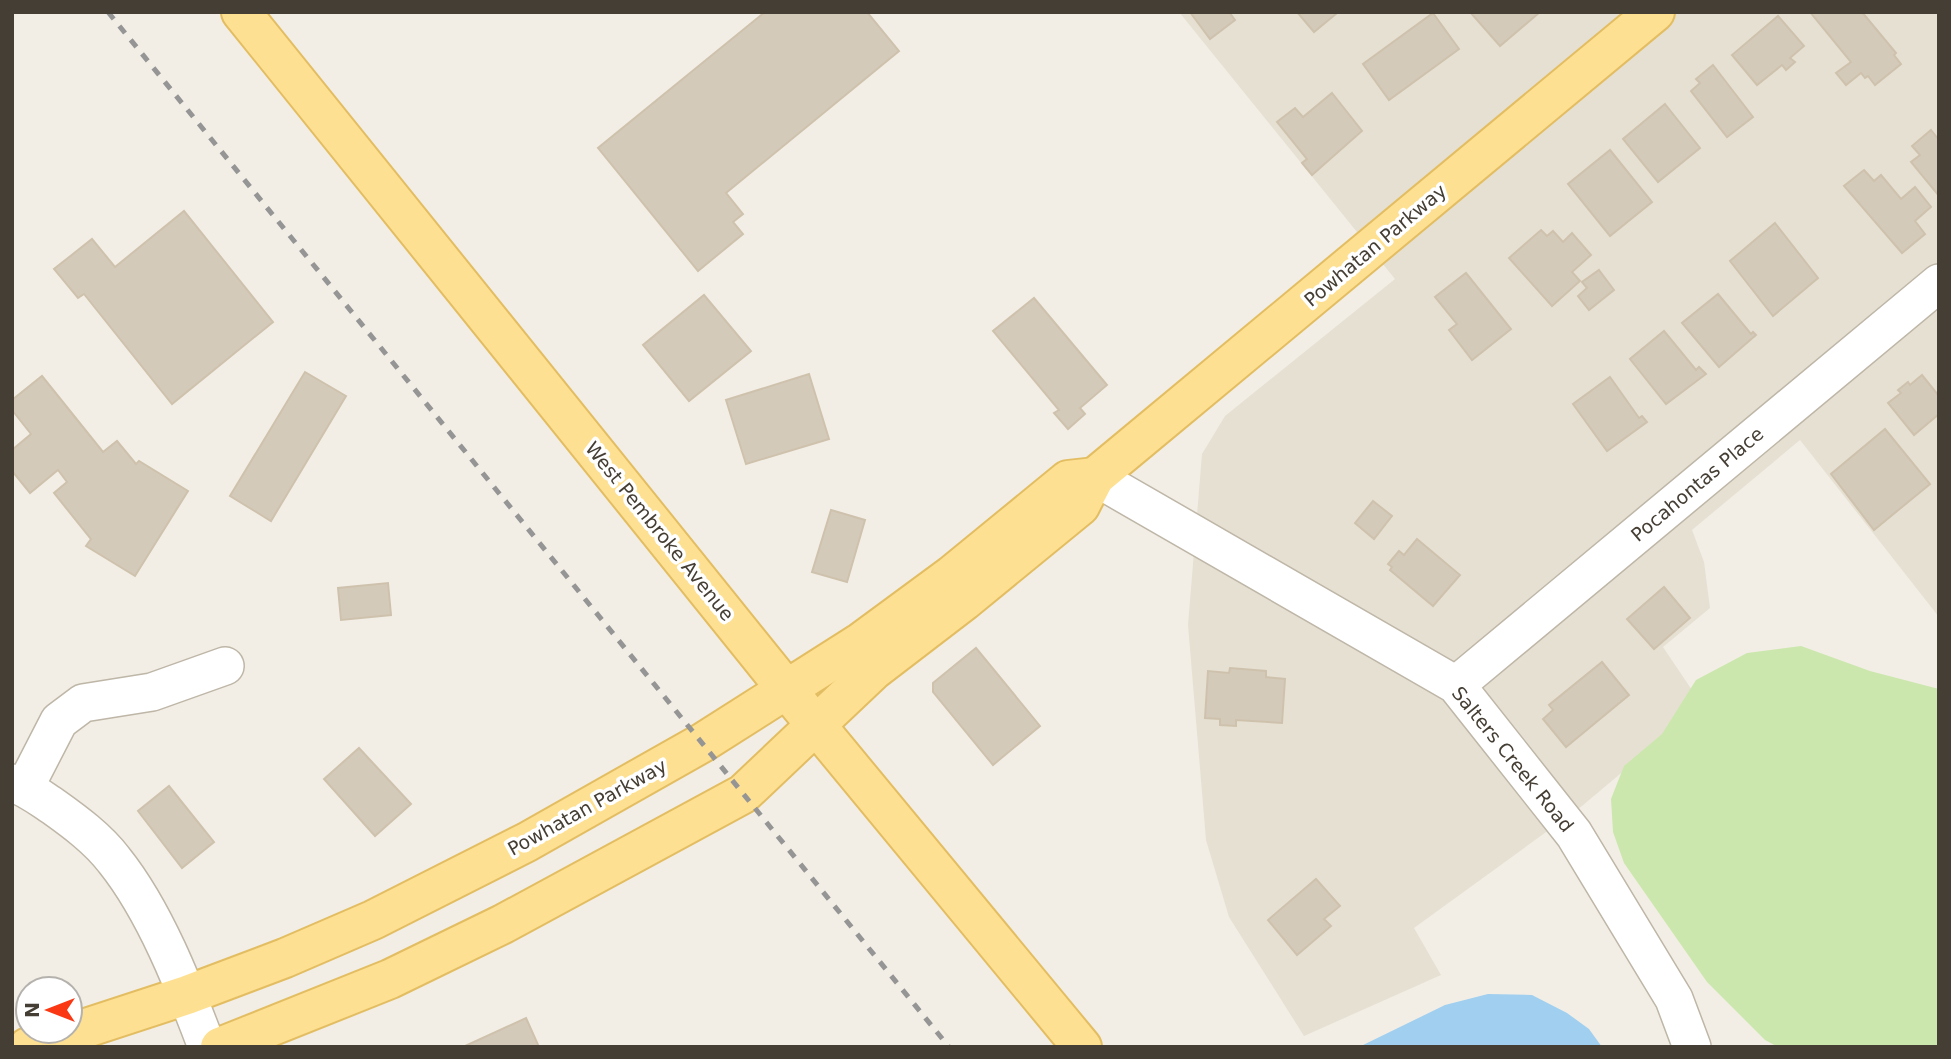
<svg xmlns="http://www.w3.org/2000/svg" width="1951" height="1059" viewBox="0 0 1951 1059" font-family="'DejaVu Sans',sans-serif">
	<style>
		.residential { fill: #e6e0d3 }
		.green { fill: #cce7ad }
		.water { fill: #a0cff0 }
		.building { fill: #d4caba; stroke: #cfc2ad; stroke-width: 2 }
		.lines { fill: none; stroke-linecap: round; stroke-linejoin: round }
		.minor-casing { stroke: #beb6a7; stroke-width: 40 }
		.major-casing { stroke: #e3bd62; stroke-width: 42 }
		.minor { stroke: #fff; stroke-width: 37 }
		.major { stroke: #fee092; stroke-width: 38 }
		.rail { stroke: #959595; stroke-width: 5; stroke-dasharray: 9 9; stroke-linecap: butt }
		.labels { text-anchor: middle; stroke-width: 7; stroke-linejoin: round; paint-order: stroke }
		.street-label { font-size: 19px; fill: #453e34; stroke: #fff }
	</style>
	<rect width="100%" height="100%" fill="#f2eee5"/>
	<!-- residential -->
	<path class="residential" d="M1179,12H1939V617L1800,440L1692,530L1704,562L1710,608L1663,647L1702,705L1582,806L1414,928L1441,975L1304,1036L1229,917L1206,840L1188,625L1202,454L1225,416L1395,279Z"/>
	<!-- green -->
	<path class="green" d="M1801,646L1870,671L1939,689V1047H1778L1765,1040L1707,982L1624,863L1613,832L1611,799L1624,766L1662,734L1696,680L1747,653Z"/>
	<!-- water -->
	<path class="water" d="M1488,994L1532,995L1567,1013L1589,1029L1602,1047H1359L1445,1005Z"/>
	<!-- building -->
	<g class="building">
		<path d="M765,12H867L899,51L726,193L743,214L733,222L743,234L698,271L598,148Z"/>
		<path d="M1190,12H1229L1235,20L1210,39Z"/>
		<path d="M1297,12H1337V13L1314,32Z"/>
		<path d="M1470,12H1540L1500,46Z"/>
		<path d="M1810,12H1862L1896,53L1894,55L1901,64L1875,85L1868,76L1865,78L1861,73L1846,85L1836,73L1851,62Z"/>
		<path d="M1433,13L1459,49L1389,100L1363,64Z"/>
		<path d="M1778,16L1804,46L1790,58L1795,62L1786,70L1782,65L1757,85L1732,55Z"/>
		<path d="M1713,65L1753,117L1727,137L1691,91L1700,83L1696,79Z"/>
		<path d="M1332,93L1362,131L1312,175L1302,163L1307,159L1277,122L1295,108L1303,117Z"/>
		<path d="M1665,104L1700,148L1658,182L1623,139Z"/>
		<path d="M1931,130L1939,140V196L1911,162L1920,155L1912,146Z"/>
		<path d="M1610,150L1652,202L1610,236L1568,184Z"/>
		<path d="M1864,170L1874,181L1881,175L1901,199L1915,187L1931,207L1915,221L1925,234L1902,253L1844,186Z"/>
		<path d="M184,211L273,322L172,404L84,294L78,298L54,269L92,239L115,267Z"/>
		<path d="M1775,223L1818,278L1773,316L1730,261Z"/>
		<path d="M1541,230L1547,236L1553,231L1563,242L1572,233L1591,255L1572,272L1580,281L1552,306L1509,258Z"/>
		<path d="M1599,270L1614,290L1589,310L1578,296L1587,288L1582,282Z"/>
		<path d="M1466,273L1511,329L1472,360L1449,330L1457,324L1435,297Z"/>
		<path d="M1718,294L1751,334L1753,332L1756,335L1719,367L1682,323Z"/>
		<path d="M704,295L751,351L689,401L643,345Z"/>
		<path d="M1034,298L1107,385L1080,408L1085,414L1068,429L1054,413L1059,410L993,331Z"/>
		<path d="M1664,331L1696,370L1699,367L1706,374L1666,404L1630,359Z"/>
		<path d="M305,372L346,396L271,521L230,496Z"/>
		<path d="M809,374L829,439L746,464L726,400Z"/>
		<path d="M1922,375L1939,396V414L1914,435L1888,403L1901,393L1898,390L1908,382L1910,385Z"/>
		<path d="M42,376L103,452L117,441L136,464L139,461L188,491L135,576L86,546L91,539L54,493L67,482L58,470L30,493L12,471V450L31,434L12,410V400Z"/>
		<path d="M1610,377L1639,418L1642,416L1647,422L1607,451L1573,404Z"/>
		<path d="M1885,429L1930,484L1874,530L1831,474Z"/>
		<path d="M1373,501L1392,516L1374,539L1355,523Z"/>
		<path d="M831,510L865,520L847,582L812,572Z"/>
		<path d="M1417,539L1460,575L1433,606L1390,570L1392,567L1388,564L1399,551L1404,555Z"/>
		<path d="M388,583L391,615L341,620L338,588Z"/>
		<path d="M1664,587L1690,618L1654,649L1627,619Z"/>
		<path d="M976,648L1040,726L993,765L933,692V683Z"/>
		<path d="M1602,662L1629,695L1566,747L1543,719L1553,710L1549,705Z"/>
		<path d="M1230,668L1266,671V677L1285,679L1282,723L1236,720V726L1220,725V719L1205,718L1208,671L1229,673Z"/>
		<path d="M359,748L411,804L375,836L324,779Z"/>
		<path d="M169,786L214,842L182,868L138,811Z"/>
		<path d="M1316,879L1340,906L1324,919L1331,926L1297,955L1268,920Z"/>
		<path d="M526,1018L539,1047H463Z"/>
	</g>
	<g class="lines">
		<!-- minor casing -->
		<g class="minor-casing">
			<g id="minor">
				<path d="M1095,477L1456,685L1574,834L1674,999L1692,1047"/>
				<path d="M1456,685L1939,283"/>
				<path d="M12,783C28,788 40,798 54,807C75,822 98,839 114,860C155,911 184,986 207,1047"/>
				<path d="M25,787L59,721L83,703L152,692L225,666"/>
			</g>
		</g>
		<!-- major casing -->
		<g class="major-casing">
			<g id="major">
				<path d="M241,12L787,690L1082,1047"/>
				<path d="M28,1047L187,995L285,958L373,920L527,842L702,743L861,642L952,575L1068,480L1095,477"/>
				<path d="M220,1047L390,979L503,924L743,794L874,670L964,601L1080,506L1095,477L1655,12"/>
			</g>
		</g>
		<!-- minor -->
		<use href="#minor" class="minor"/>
		<!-- major -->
		<use href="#major" class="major"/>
		<!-- rail -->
		<path class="rail" d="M108,12L949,1047"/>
	</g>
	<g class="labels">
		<!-- street labels -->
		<g class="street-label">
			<text transform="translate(1375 245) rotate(-40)" y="7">Powhatan Parkway</text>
			<text transform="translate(1697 484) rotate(-40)" y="7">Pocahontas Place</text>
			<text transform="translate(660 531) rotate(51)" y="7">West Pembroke Avenue</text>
			<text transform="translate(1513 759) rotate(51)" y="7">Salters Creek Road</text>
			<text transform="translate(587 807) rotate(-29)" y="7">Powhatan Parkway</text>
		</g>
	</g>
	<!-- border -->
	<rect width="1951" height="1059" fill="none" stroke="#453e34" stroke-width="28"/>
	<!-- north arrow -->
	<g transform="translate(49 1010) rotate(270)"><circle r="33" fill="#ffffff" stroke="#b5b2ae" stroke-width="2"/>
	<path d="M0-5L12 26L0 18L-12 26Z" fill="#fa3814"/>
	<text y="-10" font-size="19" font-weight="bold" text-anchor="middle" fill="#453e34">N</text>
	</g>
</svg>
